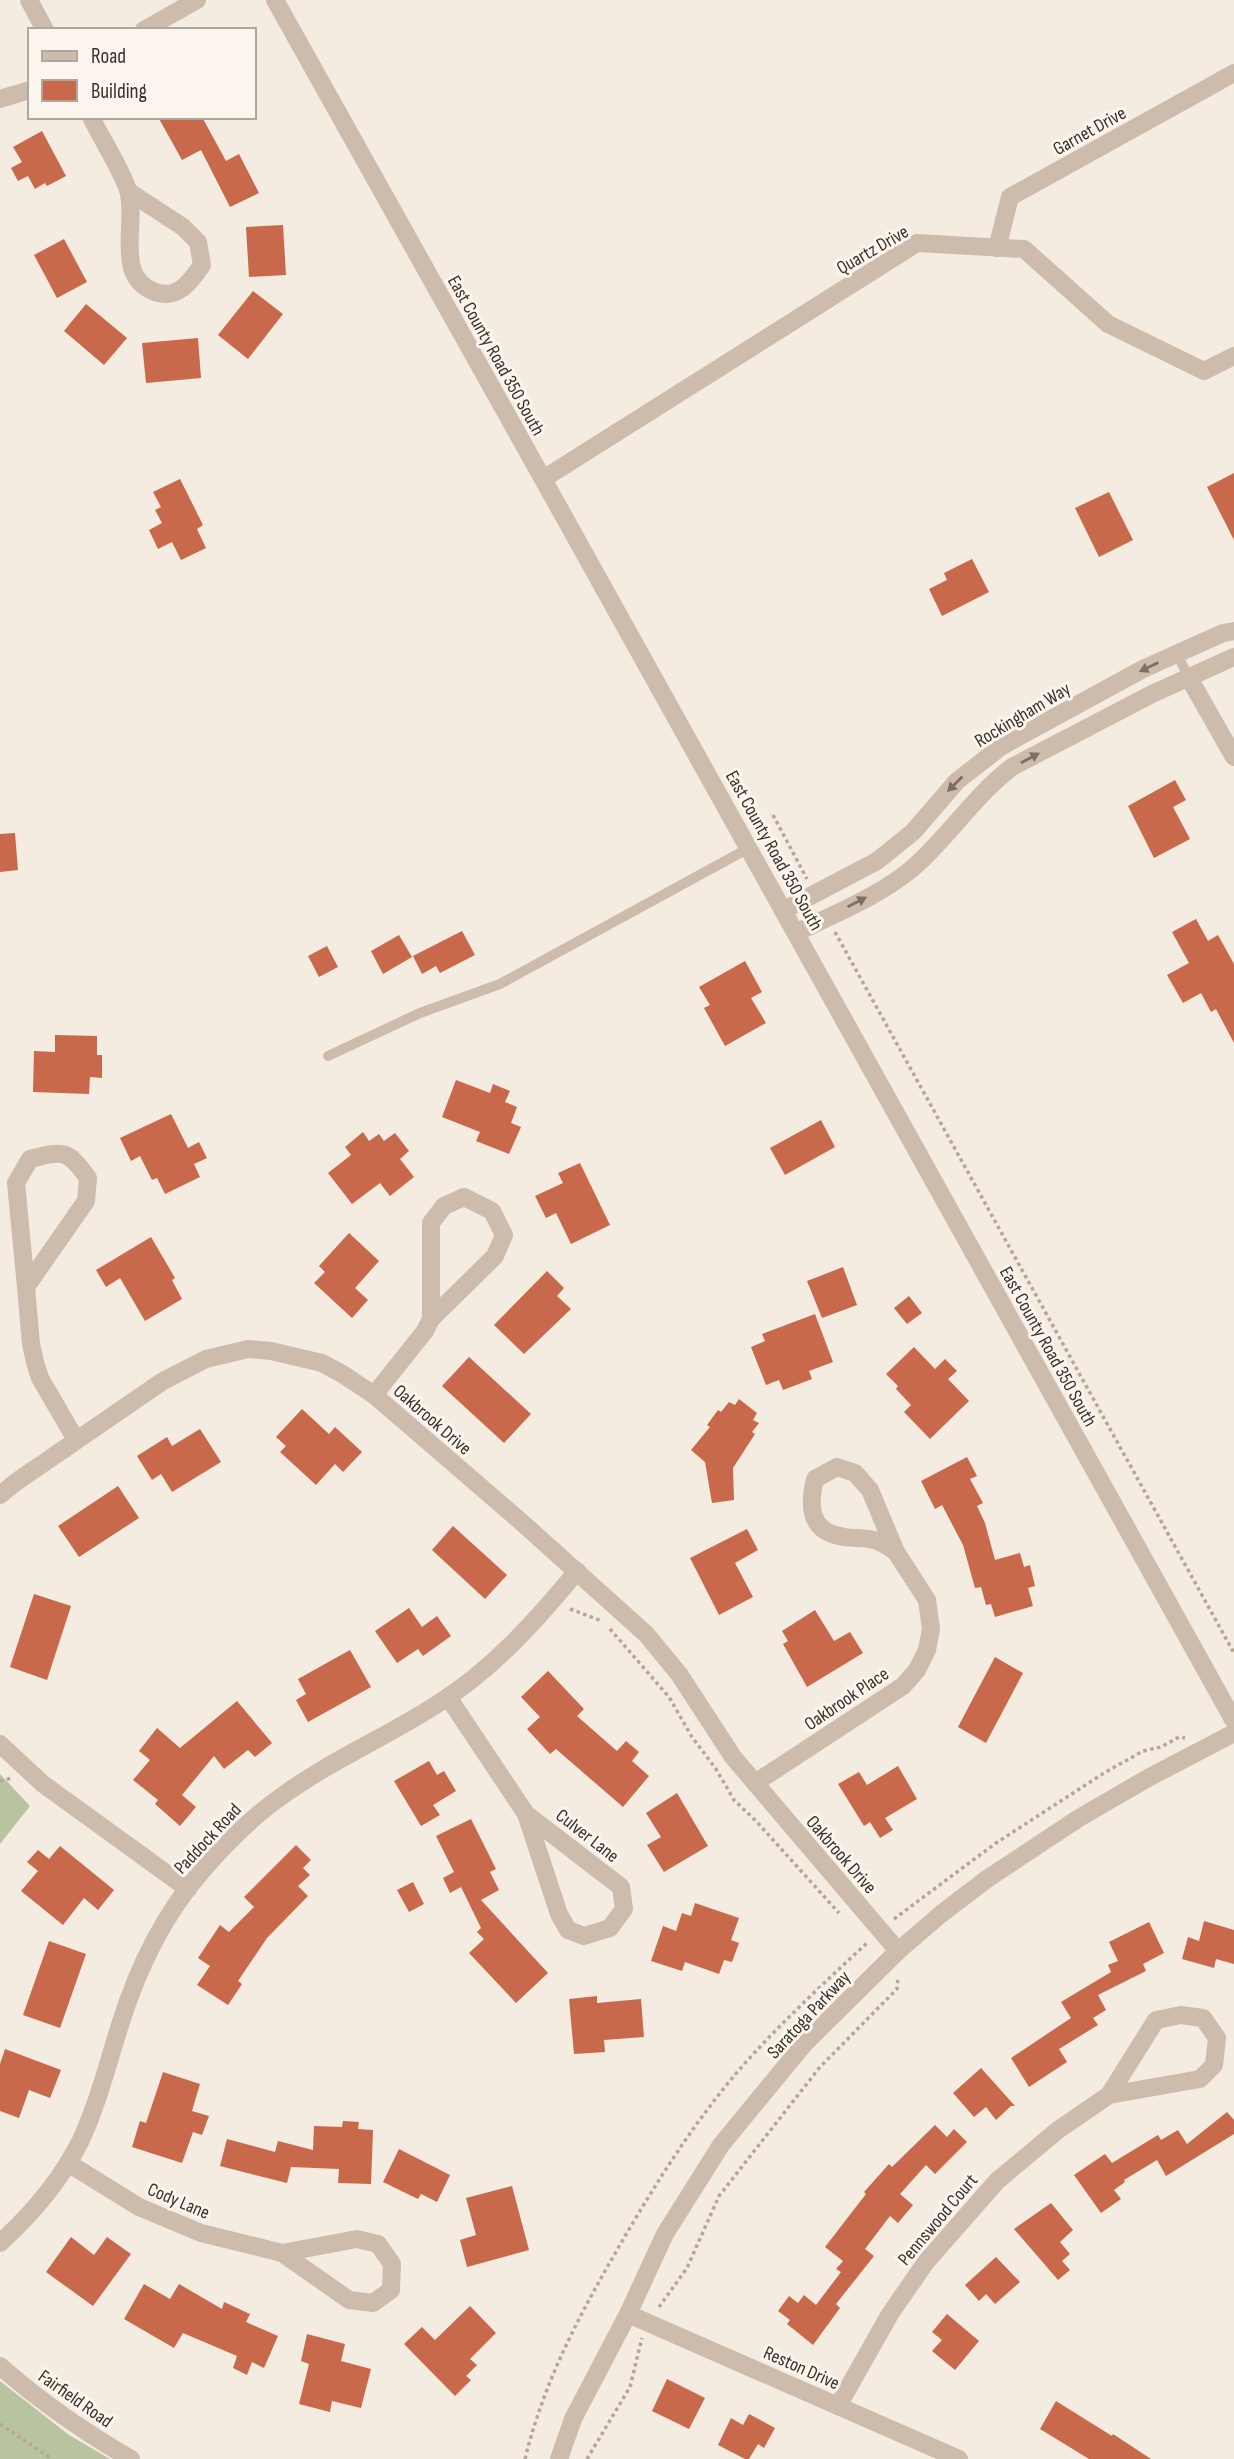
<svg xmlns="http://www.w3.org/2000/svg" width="1234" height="2459" viewBox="0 0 1234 2459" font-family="'Sofia Sans Condensed',sans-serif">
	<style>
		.green { fill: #b8c4a0 }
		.building { fill: #c8694b }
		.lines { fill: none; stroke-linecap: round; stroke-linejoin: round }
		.path { stroke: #b9a596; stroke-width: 3.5; stroke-dasharray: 3.5 3.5; stroke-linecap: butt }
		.service { stroke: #cdbbac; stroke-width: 10 }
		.minor { stroke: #cdbbac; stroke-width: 18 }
		.tertiary { stroke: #cdbbac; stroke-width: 18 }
		.oneway { fill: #7d6f65 }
		.labels { text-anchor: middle; stroke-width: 6; stroke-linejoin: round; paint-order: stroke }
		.street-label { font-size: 19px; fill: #3b302b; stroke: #fbf5ee }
	</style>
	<rect width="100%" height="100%" fill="#f4ebe1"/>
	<!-- green -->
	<g class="green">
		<path d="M0,1774L30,1806L0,1844Z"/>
		<path d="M0,2381L69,2435L110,2459H0Z"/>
	</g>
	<!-- building -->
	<g class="building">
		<path d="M158,117H202L226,161L239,154L259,193L230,207L201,150L182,160Z"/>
		<path d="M42,131L66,176L47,186L45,183L35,189L28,176L18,181L11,168L22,162L13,147Z"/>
		<path d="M283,225L286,275L249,277L246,227Z"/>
		<path d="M64,239L87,282L57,298L34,255Z"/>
		<path d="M253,291L283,314L248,359L218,335Z"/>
		<path d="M86,304L127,338L104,365L64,331Z"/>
		<path d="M198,338L201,378L146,383L142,343Z"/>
		<path d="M1234,473V540L1207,487Z"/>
		<path d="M180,479L203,525L197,529L206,548L181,560L172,542L158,549L149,530L162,523L155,510L161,507L153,492Z"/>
		<path d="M1109,492L1133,540L1099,557L1075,508Z"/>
		<path d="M972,559L989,592L942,616L929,589L947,580L944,573Z"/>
		<path d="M1175,780L1186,800L1173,807L1190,839L1154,858L1128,806Z"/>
		<path d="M15,833L18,870L0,872V834Z"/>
		<path d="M1196,919L1208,941L1218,935L1234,964V1043L1216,1009L1211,1012L1201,993L1183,1003L1167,975L1189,963L1172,932Z"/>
		<path d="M462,931L475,955L440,973L436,966L422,974L413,956Z"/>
		<path d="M399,935L412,957L383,974L371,951Z"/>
		<path d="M327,946L338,967L319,977L308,956Z"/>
		<path d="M745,961L762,992L751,998L766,1023L725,1046L704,1008L710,1005L699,987Z"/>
		<path d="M55,1035L97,1036V1055H102V1078L90,1077L89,1094L33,1092L34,1051L55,1052Z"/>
		<path d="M456,1080L490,1093L493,1084L510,1091L505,1102L517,1107L511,1123L521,1127L509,1154L476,1141L480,1132L442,1117Z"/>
		<path d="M171,1114L188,1148L199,1142L207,1158L194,1164L200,1177L165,1194L157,1178L152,1180L140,1156L131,1161L120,1138Z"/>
		<path d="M821,1120L835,1147L785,1175L770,1148Z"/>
		<path d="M363,1132L369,1141L379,1134L384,1141L395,1133L409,1151L400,1159L414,1177L390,1196L380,1183L352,1204L328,1173L351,1155L345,1147Z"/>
		<path d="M580,1163L610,1225L571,1244L556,1213L546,1218L535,1196L563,1183L558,1173Z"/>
		<path d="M349,1233L379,1261L355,1288L368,1300L352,1318L314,1283L325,1272L319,1266Z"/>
		<path d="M151,1237L175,1278L172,1280L182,1299L145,1321L120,1278L106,1287L96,1270Z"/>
		<path d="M843,1267L857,1305L822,1318L807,1281Z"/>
		<path d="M547,1271L564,1288L557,1296L571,1309L524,1354L494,1325Z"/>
		<path d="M909,1296L922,1313L907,1324L894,1308Z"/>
		<path d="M815,1314L833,1362L809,1371L812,1379L783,1390L779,1380L766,1385L751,1347L765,1341L762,1334Z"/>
		<path d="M914,1347L935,1369L945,1359L957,1371L948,1379L969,1401L930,1439L904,1412L911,1405L896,1389L898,1386L886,1374Z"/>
		<path d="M469,1357L531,1414L504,1443L442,1386Z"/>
		<path d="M739,1399L757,1413L753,1420L759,1423L752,1432L755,1434L733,1468L734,1500L712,1503L705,1462L691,1450L710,1427L707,1425L718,1410L721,1412L729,1402L735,1405Z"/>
		<path d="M302,1409L329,1434L335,1427L362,1452L343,1472L335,1464L316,1485L280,1452L286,1446L276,1437Z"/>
		<path d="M200,1429L221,1462L172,1492L161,1474L152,1480L137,1456L167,1437L172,1446Z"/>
		<path d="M967,1457L977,1476L970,1479L983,1503L977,1506L985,1523L995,1560L1020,1553L1024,1567L1030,1565L1035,1586L1028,1588L1033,1606L995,1617L991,1604L986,1605L981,1587L975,1588L963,1545L942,1505L935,1509L921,1481Z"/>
		<path d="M118,1486L139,1518L79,1557L58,1526Z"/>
		<path d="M453,1526L507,1575L485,1599L432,1550Z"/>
		<path d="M747,1529L758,1550L735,1563L753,1597L719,1615L690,1558Z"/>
		<path d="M34,1594L71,1606L47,1680L10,1667Z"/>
		<path d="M409,1608L422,1627L437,1616L451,1636L423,1656L418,1649L397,1663L375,1631Z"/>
		<path d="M815,1610L834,1641L850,1632L863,1653L807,1687L783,1644L788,1641L782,1631Z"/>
		<path d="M350,1650L371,1687L308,1722L296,1700L306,1694L298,1679Z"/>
		<path d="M995,1657L1023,1673L986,1743L958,1727Z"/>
		<path d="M548,1671L584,1709L577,1716L617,1751L626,1741L639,1752L632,1761L649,1776L623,1807L556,1749L550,1754L527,1729L540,1717L521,1697Z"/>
		<path d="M237,1701L272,1743L255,1757L248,1750L224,1769L214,1756L182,1795L196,1807L180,1826L155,1804L158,1800L133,1780L150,1760L139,1751L157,1728L180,1748Z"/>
		<path d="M429,1761L437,1775L444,1771L456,1791L433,1805L440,1815L421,1826L394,1781Z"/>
		<path d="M898,1766L917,1799L885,1818L893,1830L880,1838L870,1822L864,1826L838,1784L859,1772L867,1785Z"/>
		<path d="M677,1793L708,1846L664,1872L647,1845L661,1837L646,1813Z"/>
		<path d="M471,1819L496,1869L490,1872L499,1890L481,1900L548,1973L516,2003L469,1953L484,1939L477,1932L481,1928L461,1887L450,1893L443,1878L454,1872L436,1836Z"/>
		<path d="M296,1845L311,1860L303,1868L310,1875L298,1886L308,1896L267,1938L238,1981L242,1984L228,2005L197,1985L210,1966L198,1958L220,1925L229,1932L254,1907L244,1897Z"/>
		<path d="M60,1846L114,1890L98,1910L84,1898L63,1925L21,1891L38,1871L27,1862L38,1850L49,1859Z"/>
		<path d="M413,1882L424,1904L409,1912L397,1890Z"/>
		<path d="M695,1903L739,1918L731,1940L739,1943L732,1962L724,1960L719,1974L685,1962L682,1971L651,1961L663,1926L676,1931L682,1913L691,1916Z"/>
		<path d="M1204,1921L1234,1930V1964L1216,1959L1214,1968L1182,1959L1188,1937L1199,1941Z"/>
		<path d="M1149,1922L1164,1953L1143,1964L1146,1971L1098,1995L1106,2010L1093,2018L1098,2025L1059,2049L1067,2062L1029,2087L1011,2058L1071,2018L1061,2002L1111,1972L1108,1965L1118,1961L1109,1942Z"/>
		<path d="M49,1941L86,1954L60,2028L23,2015Z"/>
		<path d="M597,1996V2003L641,1999L644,2037L604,2040L605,2052L574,2054L569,1999Z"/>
		<path d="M5,2049L61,2070L50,2098L29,2090L19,2118L0,2111V2064Z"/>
		<path d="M981,2068L1015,2106H1011L996,2120L986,2107L974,2117L953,2093Z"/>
		<path d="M163,2072L200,2084L192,2111L209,2116L202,2135L193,2132L182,2163L132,2147L140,2121L146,2123Z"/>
		<path d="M1227,2112L1234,2120V2134L1166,2176L1157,2160L1124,2180L1125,2182L1114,2190L1121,2199L1101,2213L1074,2175L1105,2154L1112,2163L1158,2135L1161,2140L1178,2130L1187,2144Z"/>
		<path d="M343,2121L359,2122L358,2129L373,2130L371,2184L338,2183L339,2169L291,2167L287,2183L220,2166L227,2139L275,2152L278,2141L313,2150L314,2126L342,2127Z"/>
		<path d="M935,2125L947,2137L954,2129L967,2142L935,2174L926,2165L900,2194L913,2205L898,2223L890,2216L865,2249L874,2256L836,2304L840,2308L813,2345L787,2324L790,2320L778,2311L789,2296L798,2303L804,2295L816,2305L841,2272L836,2269L843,2261L825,2247L866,2194L864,2192L889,2164L892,2167Z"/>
		<path d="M399,2149L450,2175L437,2202L421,2194L418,2199L383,2182Z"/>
		<path d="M512,2186L529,2250L467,2267L460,2240L476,2235L466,2198Z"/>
		<path d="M1051,2203L1073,2230L1060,2242L1070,2254L1062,2261L1070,2270L1058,2280L1014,2229Z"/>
		<path d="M71,2237L94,2255L107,2237L131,2254L93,2306L46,2272Z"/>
		<path d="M996,2257L1020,2282L995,2304L986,2294L979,2301L965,2285Z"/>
		<path d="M144,2284L170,2299L179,2284L222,2309L224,2302L250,2314L246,2322L278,2336L264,2368L252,2362L247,2375L233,2368L237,2356L183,2333L174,2348L124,2319Z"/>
		<path d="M470,2306L496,2333L470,2359L477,2365L466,2376L471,2380L455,2396L404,2344L422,2327L435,2340Z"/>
		<path d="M947,2314L979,2341L955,2370L932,2351L942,2340L932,2332Z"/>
		<path d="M307,2334L345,2344L341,2361L371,2369L361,2408L332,2401L330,2412L299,2404L309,2364L301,2361Z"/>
		<path d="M667,2379L705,2398L689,2429L652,2411Z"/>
		<path d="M1056,2401L1112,2436L1113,2434L1151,2459H1089L1040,2429Z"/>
		<path d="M749,2414L775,2428L764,2448L758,2444L749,2459H745L718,2445L731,2418L743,2425Z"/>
	</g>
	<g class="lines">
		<!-- path -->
		<g class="path">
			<path d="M773,815L807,879"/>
			<path d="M835,932L1234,1653"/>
			<path d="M570,1609L602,1621"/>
			<path d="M610,1629L669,1697L692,1737L716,1769L734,1800L756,1821L839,1913"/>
			<path d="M0,1781L12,1778"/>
			<path d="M894,1919L996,1843L1104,1773L1143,1751L1161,1747L1179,1737L1185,1738"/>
			<path d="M659,2307L687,2268L719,2196L820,2067L897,1989L898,1977"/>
			<path d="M0,2424L52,2459"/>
			<path d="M525,2459C542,2389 573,2327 609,2264C649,2194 692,2123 746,2062C784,2020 826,1981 867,1943"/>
			<path d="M587,2459L630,2387L642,2338"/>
		</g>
		<!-- service -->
		<g class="service">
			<path d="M1177,654L1189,678"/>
			<path d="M328,1056L420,1013L500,984L749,848"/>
		</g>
		<!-- minor -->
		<g class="minor">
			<path d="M29,0L45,30"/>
			<path d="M144,30L197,0"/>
			<path d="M0,99L30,90"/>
			<path d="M91,117C101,138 121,169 128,190C138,222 113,277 155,292C178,300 191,281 202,265L198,242L183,227L128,191"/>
			<path d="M997,248L1010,197L1234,73"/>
			<path d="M543,479L917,243L1024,249L1108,324L1204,371L1234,356"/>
			<path d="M1189,678L1234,757"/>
			<path d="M784,910L877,861L913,832L957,781L1002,746L1143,669L1223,633L1234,631"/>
			<path d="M796,933C836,913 880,896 914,867C949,836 975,795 1012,767L1152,694L1234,657"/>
			<path d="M26,1287L16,1183L30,1159C64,1150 68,1150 88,1178L86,1201L26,1287L31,1344L35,1362L40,1378L76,1440"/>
			<path d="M374,1395L425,1331L431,1319L495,1256L504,1235L492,1211L464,1197L444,1206L431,1223V1319"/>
			<path d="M0,1495L16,1482L163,1381L206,1359L248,1349L271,1351L322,1363L344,1375L374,1395L518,1519L646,1634L679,1674L733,1757L898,1951"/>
			<path d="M448,1697L526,1814L559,1914L568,1930L584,1936L610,1928L624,1909L621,1887L526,1814"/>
			<path d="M0,1744L43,1784L188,1889"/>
			<path d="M755,1783L903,1686L917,1670L927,1650L931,1629L927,1600L896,1552L870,1490L855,1473L837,1467L815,1479C808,1508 810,1532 844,1537C855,1539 867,1537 877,1541C884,1543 890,1548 896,1552"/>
			<path d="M68,2163L139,2207L201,2233L282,2253L349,2300L373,2303L391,2290L392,2264L378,2244L357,2239L282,2253"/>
			<path d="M0,2243C33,2213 61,2180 81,2140C98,2103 108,2063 120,2025C137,1970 163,1916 201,1872C225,1844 252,1817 282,1796C330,1761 386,1737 436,1705C492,1670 536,1621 577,1571"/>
			<path d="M628,2314L959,2459"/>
			<path d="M0,2366C41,2402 84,2432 131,2459"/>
			<path d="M838,2406L890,2314L926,2262L997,2181L1058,2130L1109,2095L1200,2079L1214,2065L1217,2038L1203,2018L1181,2015L1156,2020L1109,2095"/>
		</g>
		<!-- tertiary -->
		<g class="tertiary">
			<path d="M275,0C596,573 916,1147 1234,1721"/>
			<path d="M559,2459L573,2419L628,2314L665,2234L721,2145L804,2044L898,1951L941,1914L987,1879L1079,1818L1148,1778L1234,1733"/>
		</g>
	</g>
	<!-- one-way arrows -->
	<defs><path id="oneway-solid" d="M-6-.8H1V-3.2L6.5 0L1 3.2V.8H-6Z" transform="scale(1.75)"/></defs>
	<g class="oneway">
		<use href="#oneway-solid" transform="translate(1149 667) rotate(154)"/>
		<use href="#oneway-solid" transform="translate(1030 758) rotate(-28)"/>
		<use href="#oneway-solid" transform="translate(955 784) rotate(135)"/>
		<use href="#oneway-solid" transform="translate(857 902) rotate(-27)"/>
	</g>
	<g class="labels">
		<!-- street labels -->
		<g class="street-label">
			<text transform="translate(1089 130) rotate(-29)" y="7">Garnet Drive</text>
			<text transform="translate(872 249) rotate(-30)" y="7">Quartz Drive</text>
			<text transform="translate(497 355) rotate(61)" y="7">East County Road 350 South</text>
			<text transform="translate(1022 714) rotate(-31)" y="7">Rockingham Way</text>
			<text transform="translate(775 850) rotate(61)" y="7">East County Road 350 South</text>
			<text transform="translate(1049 1346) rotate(61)" y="7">East County Road 350 South</text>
			<text transform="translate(433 1419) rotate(41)" y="7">Oakbrook Drive</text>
			<text transform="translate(846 1698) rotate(-34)" y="7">Oakbrook Place</text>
			<text transform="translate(588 1835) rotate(38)" y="7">Culver Lane</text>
			<text transform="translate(207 1838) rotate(-47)" y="7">Paddock Road</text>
			<text transform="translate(842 1854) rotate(49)" y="7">Oakbrook Drive</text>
			<text transform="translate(808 2014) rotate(-47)" y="7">Saratoga Parkway</text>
			<text transform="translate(179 2200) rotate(23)" y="7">Cody Lane</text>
			<text transform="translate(937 2219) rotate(-50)" y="7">Pennswood Court</text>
			<text transform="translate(802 2367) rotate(24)" y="7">Reston Drive</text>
			<text transform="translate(76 2398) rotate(35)" y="7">Fairfield Road</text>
		</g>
	</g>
	<!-- legend -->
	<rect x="28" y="28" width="228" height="91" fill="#fbf5ee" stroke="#aea6a0" stroke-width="2"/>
	<rect x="42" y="51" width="35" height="10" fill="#cdbbac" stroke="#aea6a0" stroke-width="2"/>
	<text x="91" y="63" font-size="21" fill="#3b302b">Road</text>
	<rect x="42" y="80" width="35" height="21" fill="#c8694b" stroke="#aea6a0" stroke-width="2"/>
	<text x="91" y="98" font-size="21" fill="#3b302b">Building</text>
</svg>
